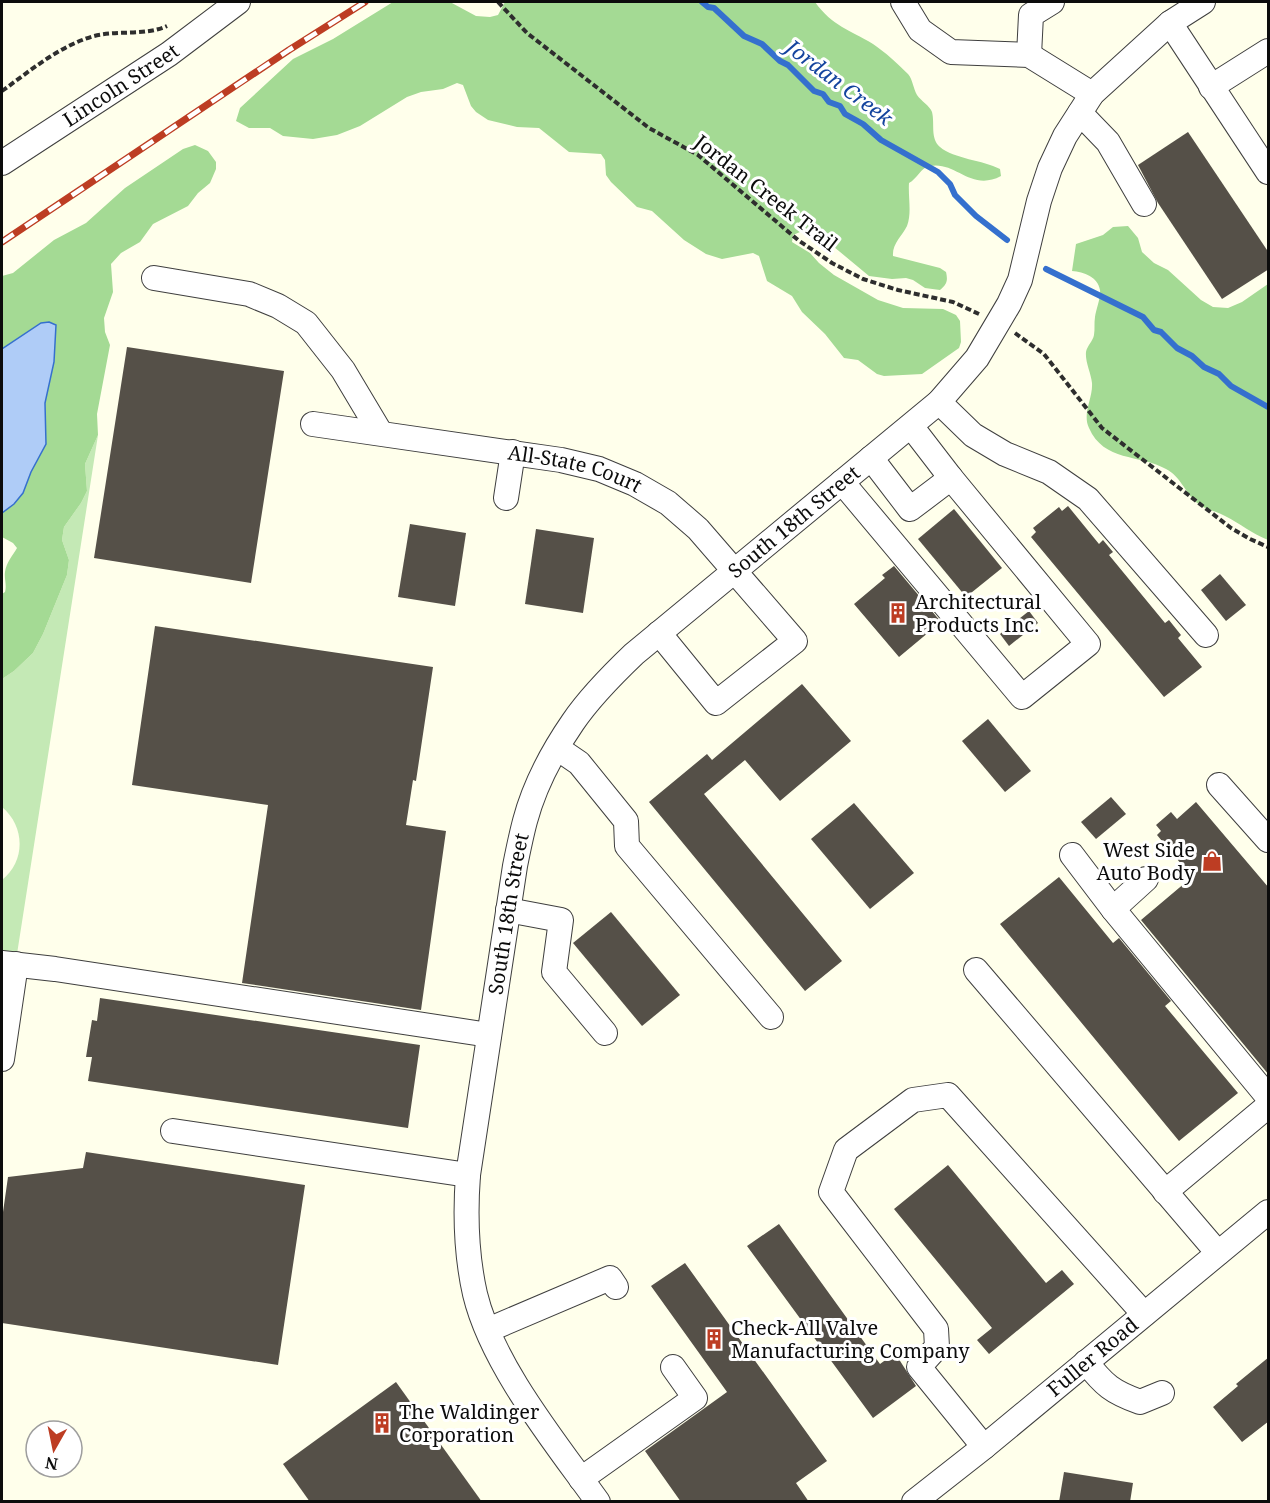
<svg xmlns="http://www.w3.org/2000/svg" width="1270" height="1503" viewBox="0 0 1270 1503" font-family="'Noto Serif',serif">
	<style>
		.green { fill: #c4e9b5 }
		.forest { fill: #a4da94 }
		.water { fill: #afccf7; stroke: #3570ce; stroke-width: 1.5 }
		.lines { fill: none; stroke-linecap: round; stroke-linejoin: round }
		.stream { stroke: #3570ce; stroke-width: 6 }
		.building { fill: #555048 }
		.minor-casing { stroke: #3f3f3f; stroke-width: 26 }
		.path { stroke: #2e2e2e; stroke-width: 4; stroke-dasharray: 6 3; stroke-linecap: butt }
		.minor { stroke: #fff; stroke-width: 24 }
		.rail-casing { stroke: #bd3d23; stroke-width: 7 }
		.rail { stroke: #fff; stroke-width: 4.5; stroke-dasharray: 14; stroke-linecap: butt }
		.labels { text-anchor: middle; stroke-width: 6; stroke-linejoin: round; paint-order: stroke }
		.street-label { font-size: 20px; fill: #0c0c0c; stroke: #fff }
		.poi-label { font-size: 20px; fill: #0c0c0c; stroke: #fff; text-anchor: start }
		.water-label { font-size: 21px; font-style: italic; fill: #14449e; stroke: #fff }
	</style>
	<rect width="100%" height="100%" fill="#ffffeb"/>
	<!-- green -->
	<path class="green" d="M98,435L17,954L2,952V880C26,861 25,826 2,807V679L14,671L33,653L43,634L67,575L69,560L62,540L64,527L81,503L87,491L85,464Z"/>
	<!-- forest -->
	<g class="forest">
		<path d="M393,2H450L476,16L490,17L498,15L505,2H815C833,27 849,29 873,44C885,52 898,64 908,74C913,80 913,88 917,95C921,101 930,106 932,112C935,124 930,138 940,147C954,159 983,160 1000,169L1001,176C971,192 956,161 930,166C921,167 917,179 909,183C908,197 912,213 907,226C902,236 892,244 893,256L940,268L946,272C948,281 947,284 940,290L925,288L913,280L906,278L892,279L869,276L816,232H800L793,235L792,242L810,253L819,263L834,275L878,300L903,308L943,309L956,315L960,321L961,342L959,348L922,374L884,376L877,374L858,360L844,358L825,334L802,312L792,296L767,281L759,256L753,253L722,259L706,254L684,240L652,211L637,207L611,182L606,175L605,160L601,154L569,152L539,128L517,127L488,120L476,112L471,106L463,85L457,83L443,89L421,92L407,97L360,126L337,135L313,139L283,136L270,128H249L236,121L240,108L293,59L333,39Z"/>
		<path d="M195,145L208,151L216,162V169L210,183L198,193L188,206L153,224L140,242L121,253L111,264L113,292L104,318L105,332L110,345L97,414L98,435L85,464L87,491L81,503L64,527L62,540L69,560L67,575L43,634L33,653L14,671L2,679V594L5,592C7,585 4,579 5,572C6,563 13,555 17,548L13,543L2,537V513L14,504L23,493L31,472L46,444L45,403L54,362L41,323L2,349V276L13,273L54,240L86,223L125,188L183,149Z"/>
		<path d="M1128,226L1138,238L1142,252L1154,263L1168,270L1201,300L1213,307L1228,308L1242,302L1268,284V540C1251,533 1241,524 1225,516C1216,511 1203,509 1196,502C1184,491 1181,477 1166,469C1139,454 1104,462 1089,428C1082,413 1093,399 1092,383C1091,373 1085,362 1086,352C1087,346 1093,341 1094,335C1095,329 1094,323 1095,317C1096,309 1101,298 1100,290C1098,277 1084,272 1072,271L1076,244L1103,235L1113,227Z"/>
	</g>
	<!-- water -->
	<path class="water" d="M49,322L56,325L54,362L45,403L46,444L31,472L23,493L14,504L2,513V349L41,323Z"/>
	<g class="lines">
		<!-- stream -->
		<g class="stream">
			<path d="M702,2L708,7L714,8L744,36L762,44L780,61L788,65L814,91L823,94L829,102L840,106L845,114L863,124L881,140L938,172L950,184L955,195L976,216L1007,240"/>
			<path d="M1046,269L1143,317L1154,330L1161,332L1177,348L1192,356L1204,367L1219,374L1231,386L1268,407"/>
		</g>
	</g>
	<!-- building -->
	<g class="building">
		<path d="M1188,132L1269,253V269L1222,299L1158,203L1138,165Z"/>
		<path d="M127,347L284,371L251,583L94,558Z"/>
		<path d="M1068,506L1099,544L1103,540L1113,552L1109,555L1165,623L1169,620L1181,635L1178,638L1202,667L1164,697L1031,537L1036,532L1033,528L1059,507L1062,511Z"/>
		<path d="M954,509L1002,568L966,597L918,539Z"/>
		<path d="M410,524L466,533L455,606L398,597Z"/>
		<path d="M536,529L594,538L583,613L525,604Z"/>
		<path d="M894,566L941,622L899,657L854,604L885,578L882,575Z"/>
		<path d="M1220,574L1246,605L1226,621L1201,590Z"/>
		<path d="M1029,611L1038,623L1009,646L1000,634Z"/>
		<path d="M155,626L433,667L416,781L413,780L406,825L446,831L421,1010L242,983L268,805L132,785Z"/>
		<path d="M802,684L851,741L780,801L745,760L704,794L842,961L805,991L649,802L707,754L712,760Z"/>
		<path d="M988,719L1031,771L1005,792L962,741Z"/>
		<path d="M1111,797L1126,814L1096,839L1081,822Z"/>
		<path d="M1196,802L1269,888V1075L1141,920L1192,877L1157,835L1161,831L1156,825L1171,812L1177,819Z"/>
		<path d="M854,803L914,873L870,909L811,839Z"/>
		<path d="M1059,877L1113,943L1119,938L1171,1001L1165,1006L1238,1093L1179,1141L1000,924Z"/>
		<path d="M611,912L680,995L642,1026L573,943Z"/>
		<path d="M100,998L420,1045L408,1128L88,1081L92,1057H86L92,1020L97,1021Z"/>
		<path d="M86,1152L305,1185L278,1365L2,1323V1219L8,1177L83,1168Z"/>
		<path d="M948,1165L1046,1283L1062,1270L1074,1284L989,1354L977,1340L992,1328L894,1209Z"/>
		<path d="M779,1224L880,1364L895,1353L916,1386L873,1418L747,1246Z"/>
		<path d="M685,1263L827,1461L796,1483L809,1502H681L645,1451L727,1392L651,1286Z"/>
		<path d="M1269,1357V1421L1242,1442L1213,1407L1238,1386L1236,1384Z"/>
		<path d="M396,1382L482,1502H310L283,1464Z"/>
		<path d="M1064,1472L1133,1483L1130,1502H1059Z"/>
	</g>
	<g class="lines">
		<!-- minor casing -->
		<g class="minor-casing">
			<g id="minor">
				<path d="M903,2L920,30L951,52L1029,55L1092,94"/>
				<path d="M1170,23L1268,172"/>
				<path d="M1029,55L1031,15L1052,2"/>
				<path d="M1211,87L1268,51"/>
				<path d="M1080,113L1108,142L1144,204"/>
				<path id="s1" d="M2,163L169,54L238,2"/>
				<path d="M154,278L249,294L278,306L306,323L343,370L380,432"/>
				<path d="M939,402L973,435L1005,454L1049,472L1088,499L1206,635"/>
				<path id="s2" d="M313,424L561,460L599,469L635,484L668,503L698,529L795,641L716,703L659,633"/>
				<path d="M871,458L910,509L951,478L911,426"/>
				<path d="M842,482L1022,697L1088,644L951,478"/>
				<path d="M506,498L513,452"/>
				<path d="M557,748L579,763L626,821L627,846L771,1017"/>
				<path d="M1219,785L1268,840"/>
				<path d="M1072,855L1113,909"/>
				<path d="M1146,879L1113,909L1268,1097"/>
				<path d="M508,910L561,920L554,972L605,1033"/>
				<path d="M2,963L55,969L489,1035"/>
				<path d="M976,970L1218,1253"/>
				<path d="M2,1059L16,964"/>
				<path d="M173,1131L468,1175"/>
				<path d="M1165,1192L1268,1106"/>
				<path d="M488,1330L610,1278L616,1287"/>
				<path d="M1086,1362C1104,1385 1112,1392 1140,1402L1162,1393"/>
				<path d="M984,1447L919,1367L937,1347L936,1329L831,1192L846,1150L913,1100L948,1095L1144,1314"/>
				<path d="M581,1479L695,1398L673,1367"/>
				<path id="s3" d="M598,1502C555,1442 492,1365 475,1294C466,1254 465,1215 468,1175L515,866C518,851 521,836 525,821C534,787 553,751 573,722C590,697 612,675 634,654L916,421L939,402L977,358L1009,304L1020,280L1039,201L1050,168L1065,136L1092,94L1170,23L1203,2"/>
				<path id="s4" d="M914,1502L984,1447L1268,1212"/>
			</g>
		</g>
		<!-- path -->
		<g class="path">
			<path d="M498,2L527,33L649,128L698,155L798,240L832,263L863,279L898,290L953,302L979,314"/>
			<path d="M2,91C30,71 59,46 94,36C118,30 145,36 167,26"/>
			<path d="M1015,333L1044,354L1102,428L1231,528L1250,539L1268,547"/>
		</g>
		<!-- minor -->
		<use href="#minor" class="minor"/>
		<!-- rail casing -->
		<g class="rail-casing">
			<path id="rail" d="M2,242L289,50L365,2"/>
		</g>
		<!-- rail -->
		<use href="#rail" class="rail"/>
	</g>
	<!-- icons -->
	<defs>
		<g id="building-bare" transform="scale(1.62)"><path d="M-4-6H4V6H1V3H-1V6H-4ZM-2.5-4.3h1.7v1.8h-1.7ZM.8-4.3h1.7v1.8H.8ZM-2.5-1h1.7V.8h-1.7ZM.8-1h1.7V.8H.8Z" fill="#bd3d23" stroke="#fff" stroke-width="2.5" paint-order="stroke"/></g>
		<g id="shop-bare" transform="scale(1.62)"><path d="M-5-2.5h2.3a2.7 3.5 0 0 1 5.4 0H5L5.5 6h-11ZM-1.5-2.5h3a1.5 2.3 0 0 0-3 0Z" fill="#bd3d23" stroke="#fff" stroke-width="2.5" paint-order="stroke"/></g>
	</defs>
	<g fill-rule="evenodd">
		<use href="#building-bare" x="898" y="613"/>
		<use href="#shop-bare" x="1212" y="861"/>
		<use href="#building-bare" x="714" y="1339"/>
		<use href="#building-bare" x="382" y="1423"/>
	</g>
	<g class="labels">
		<!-- street labels -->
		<g class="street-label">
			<text dy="7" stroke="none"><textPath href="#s1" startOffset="142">Lincoln Street</textPath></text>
			<text transform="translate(766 193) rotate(38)" y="7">Jordan Creek Trail</text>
			<text dy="7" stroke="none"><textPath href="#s2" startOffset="266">All-State Court</textPath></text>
			<text dy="7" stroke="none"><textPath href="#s3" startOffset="1131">South 18th Street</textPath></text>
			<text dy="7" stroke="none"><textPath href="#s3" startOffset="627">South 18th Street</textPath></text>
			<text dy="7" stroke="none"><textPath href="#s4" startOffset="230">Fuller Road</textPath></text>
		</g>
		<!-- poi labels -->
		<g class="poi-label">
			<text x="915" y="609">Architectural<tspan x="915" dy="23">Products Inc.</tspan></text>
			<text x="1195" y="857" text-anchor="end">West Side<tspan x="1195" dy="23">Auto Body</tspan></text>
			<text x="731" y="1335">Check-All Valve<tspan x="731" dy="23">Manufacturing Company</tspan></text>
			<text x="399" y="1419">The Waldinger<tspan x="399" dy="23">Corporation</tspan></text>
		</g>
		<!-- water labels -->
		<g class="water-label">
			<text transform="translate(839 83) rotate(37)" y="7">Jordan Creek</text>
		</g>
	</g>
	<!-- border -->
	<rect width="1270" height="1503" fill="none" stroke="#0c0c0c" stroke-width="6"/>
	<!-- north arrow -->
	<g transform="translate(54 1449) rotate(189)"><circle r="28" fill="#ffffff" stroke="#9e9e9e" stroke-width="1.5"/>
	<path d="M0-4.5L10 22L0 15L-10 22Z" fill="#bd3d23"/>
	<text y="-9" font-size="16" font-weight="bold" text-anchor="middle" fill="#0c0c0c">N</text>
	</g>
</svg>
